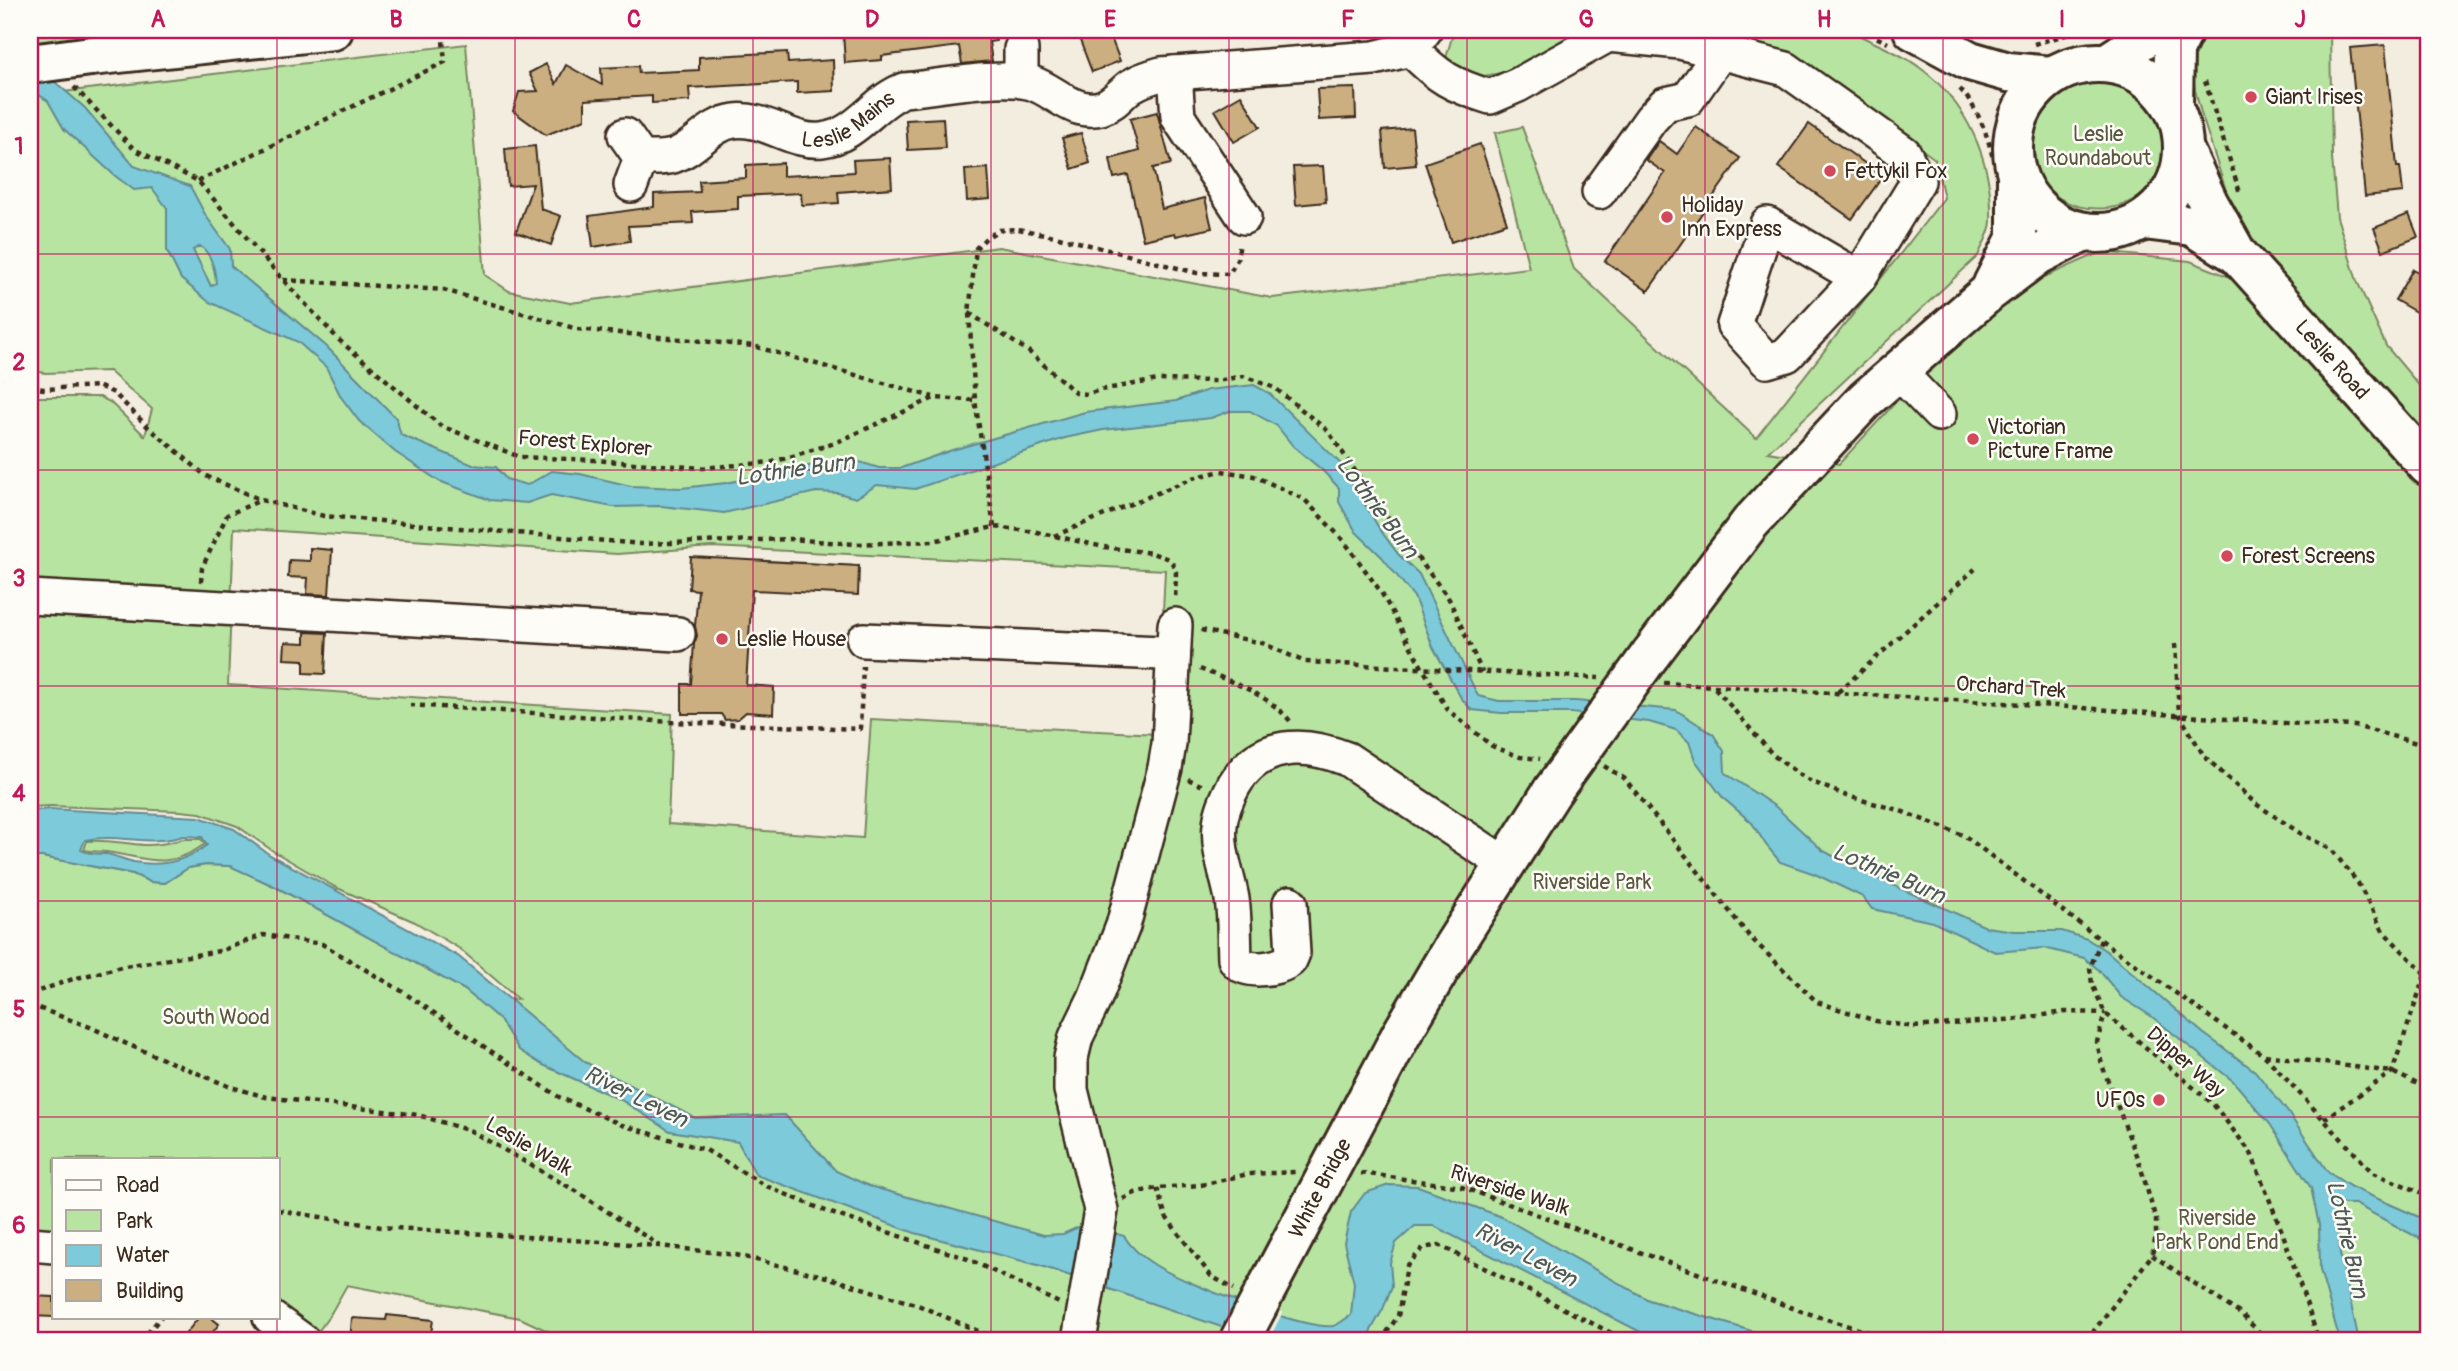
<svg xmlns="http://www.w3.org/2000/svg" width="2458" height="1371" viewBox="0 0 2458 1371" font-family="Pangolin,sans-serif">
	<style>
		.green { fill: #b8e4a2; stroke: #7a8760; stroke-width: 2; fill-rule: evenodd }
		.water { fill: #7dcadb; stroke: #638a8f; stroke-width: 2; fill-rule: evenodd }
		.pier { fill: #f3eddf }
		.building { fill: #cbaf80; stroke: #3b2a1e; stroke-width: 2 }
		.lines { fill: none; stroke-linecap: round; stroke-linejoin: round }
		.minor-casing { stroke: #3b2a1e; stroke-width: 38 }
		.major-casing { stroke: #3b2a1e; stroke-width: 44 }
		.path { stroke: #3b2a1e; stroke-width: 4.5; stroke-dasharray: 5 5; stroke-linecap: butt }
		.minor { stroke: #fdfcf7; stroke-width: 33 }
		.major { stroke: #fdfcf7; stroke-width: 38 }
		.major-bridge-casing { stroke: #3b2a1e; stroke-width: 44; stroke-linecap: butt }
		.major-bridge { stroke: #fdfcf7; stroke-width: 38 }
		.grid { fill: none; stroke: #c2185b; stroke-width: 2; stroke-opacity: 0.55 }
		.poi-dot { fill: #d1495b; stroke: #fdfcf7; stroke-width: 2.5 }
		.labels { text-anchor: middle; stroke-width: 5; stroke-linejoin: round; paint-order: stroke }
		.poi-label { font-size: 21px; fill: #3b2a1e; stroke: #fdfcf7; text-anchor: start }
		.street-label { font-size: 21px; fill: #3b2a1e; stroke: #fdfcf7 }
		.park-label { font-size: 21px; fill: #5a583f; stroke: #fdfcf7 }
		.water-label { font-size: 23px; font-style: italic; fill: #4f5a57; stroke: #fdfcf7 }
		.neatline { fill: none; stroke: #c2185b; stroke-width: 2.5 }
		.grid-label { font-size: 23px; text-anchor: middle; font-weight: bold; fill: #c2185b }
	</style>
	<rect width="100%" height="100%" fill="#f3eddf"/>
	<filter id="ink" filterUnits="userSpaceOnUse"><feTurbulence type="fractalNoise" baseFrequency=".0143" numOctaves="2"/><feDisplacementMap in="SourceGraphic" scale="14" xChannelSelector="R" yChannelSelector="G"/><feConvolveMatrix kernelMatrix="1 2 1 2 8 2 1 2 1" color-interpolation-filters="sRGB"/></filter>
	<g filter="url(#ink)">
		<!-- green -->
		<g class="green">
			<path d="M30,30H213L45,49L30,35Z"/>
			<path d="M1454,30H1592L1513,71L1472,78L1446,58Z"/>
			<path d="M1673,30H1860L1857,34C1877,45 1901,53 1919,67C1967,102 1993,161 1991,221C1991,232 1982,246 1978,256L1768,452L1839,464L1939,355L2040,279L2101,252L2190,261L2255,287L2428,478V1341H569L520,1318L347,1285L330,1315L315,1336L278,1313V1159H54V1244L30,1243V857H42L133,874L150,882L165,883L188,868L206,865L231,866L276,887L398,953L465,990L477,1000L518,999L460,949L415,922L335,887L273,851L237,826L200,813L180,811L51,806L30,807V397H100L110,402L145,436L152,409L109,371L45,373L30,370V96L466,44L485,275L509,291L570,303L999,247L1272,298L1529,268L1495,133L1522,127L1574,269L1756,438L1944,198L1935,159L1801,61ZM234,528L617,554L712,547L1165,570L1157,734L871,719L863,838L668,824L672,714L228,685Z"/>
			<path d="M2198,30H2330L2332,158L2337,217L2357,281L2386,346L2428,396V441L2265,257L2243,229L2230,203L2201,113L2195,90L2192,68Z"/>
			<path d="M2108,82C2123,87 2144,92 2154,107C2165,124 2169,162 2157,179C2146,195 2128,206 2108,208C2071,212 2036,193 2033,153C2032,148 2031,141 2031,137C2033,125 2043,114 2050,105C2059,95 2073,85 2086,83C2093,82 2101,82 2108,82Z"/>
			<path d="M184,839H201L205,844C166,872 146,857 106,852C98,851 92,852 84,850L87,841C107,839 125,844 144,845C158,846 171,842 184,839Z"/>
		</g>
		<!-- water -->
		<g class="water">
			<path d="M30,60L85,108L134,166L190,186L206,216L230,249L231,266L326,346L396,418L401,435L473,465L496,467L506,479L527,485L552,471L580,474L631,486L681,488L726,483L847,458L879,468H901L952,450L1085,412L1176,401L1208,390L1254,385L1269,393L1341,464L1379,528L1398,554L1419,574L1478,696L1499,701H1576L1676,710L1713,734L1724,751L1725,773L1776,807L1822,850L1855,868L1986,927L2015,931H2062L2087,939L2108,952L2203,1033L2255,1071L2287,1111L2328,1172L2351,1187L2428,1221V1243L2355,1204H2336L2340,1254L2359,1341H2340L2320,1270L2319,1225L2311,1188L2270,1124L2233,1081L2151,1016L2121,997L2099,970L2084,958L2044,948L1995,952L1933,922L1872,909L1863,897L1815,874L1780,862L1766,845L1752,823L1723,798L1695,760L1689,742L1676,730L1649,722L1571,713H1501L1472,710L1461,698L1433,647L1414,597L1382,557L1356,532L1339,502V488L1322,470L1293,446L1277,426L1250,411H1230L1211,418L1103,430L1065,438L915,489L877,485L856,498L838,493L816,492L724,513L661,506L613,507L551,495L527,503L490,500L439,481L395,452L359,421L341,397L326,367L298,342L209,302L181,279L167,251V208L152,188L134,190L114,175L64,129L48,101L30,89ZM200,246C212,254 215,270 216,283L211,286L193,250Z"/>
			<path d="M50,809L199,817L234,829L270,855L458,956L585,1062L695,1118L785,1115L836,1171L869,1186L1044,1235L1063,1234L1085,1224L1124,1236C1132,1249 1142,1257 1155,1265C1181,1282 1304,1330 1333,1326C1339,1325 1346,1318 1351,1315L1354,1283L1344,1243L1351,1212L1365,1193L1389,1185L1418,1186L1502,1217L1649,1300L1785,1341H1658L1434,1226H1415L1396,1243L1390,1263L1392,1286L1383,1309L1365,1341H1263L1038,1265L915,1233L756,1175L738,1142L670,1131L621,1100L541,1064L519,1050L500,1020L465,990L276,887L230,866L206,865L188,868L165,883L150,882L133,874L42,857H30V811ZM183,836L202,837L207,845C186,861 161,867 134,862C125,860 116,856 107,854C97,853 90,855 81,850L85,840C118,833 150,847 183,836Z"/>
		</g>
		<!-- pier -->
		<path class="pier" d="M1238,1297L1283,1312L1268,1341H1252L1219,1331Z"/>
		<!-- building -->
		<g class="building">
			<path d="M880,30V34L912,30H995L996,41L989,42L992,61L962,64L959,46L882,56V60L845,63L843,32Z"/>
			<path d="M1076,30H1108L1120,61L1092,72Z"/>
			<path d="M2385,45L2397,167H2400L2403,192L2365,196L2350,48Z"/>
			<path d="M787,52L788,63L833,60L834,91L797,93V82L689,88L690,101L652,103V96L585,100V119L546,135L513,111L519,92L538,91L529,73L546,64L556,84L566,65L602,85L601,68L638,66L639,73L699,70V57Z"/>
			<path d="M1355,88L1356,118L1319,120L1317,89Z"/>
			<path d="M1241,95L1260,127L1234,142L1215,110Z"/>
			<path d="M1157,112L1171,164L1153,168L1162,209L1205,198L1212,228L1176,236L1175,233L1143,240L1128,175L1114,178L1110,159L1139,151L1130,119Z"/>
			<path d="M943,118L945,148L908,150L906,120Z"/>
			<path d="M1809,124L1883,176L1852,219L1778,167Z"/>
			<path d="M1696,127L1740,158L1648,291L1605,261L1665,173L1646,160L1659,141L1677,154Z"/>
			<path d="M1412,128L1416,165L1385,168L1382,131Z"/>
			<path d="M1081,133L1090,163L1072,169L1062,138Z"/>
			<path d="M1480,144L1507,223L1451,242L1425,163Z"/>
			<path d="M535,146L541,209L561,216L551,245L516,232L533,184L508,186L505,149Z"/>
			<path d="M890,158L892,188L838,192L839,203L802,205L801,193L738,196V209L692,212L693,223L628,226L630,241L593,247L589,216L654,207V194L700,192L699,181L746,178V165L783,163V176L854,172L853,160Z"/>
			<path d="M1323,166L1326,202L1296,205L1293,167Z"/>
			<path d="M988,168L990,199L967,201L965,170Z"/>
			<path d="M2409,214L2418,237L2383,251L2374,228Z"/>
			<path d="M2413,269L2428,277V319L2395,300Z"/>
			<path d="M310,548L332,550L329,595L307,594L308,578L288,577L289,560L310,561Z"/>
			<path d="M691,557L859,566L858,595L752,590L746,685L774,687L773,714L746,712L738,719L725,720L721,714H682V684H691L694,644L697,636L695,626L698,590L689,589Z"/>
			<path d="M305,632L327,633L325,674L304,673V660L284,659L285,642L305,643Z"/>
			<path d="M30,1296L54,1297V1317L30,1316Z"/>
			<path d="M387,1315L433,1320L430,1341H350L352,1318L386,1320Z"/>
			<path d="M199,1317H210L219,1324L206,1341H180Z"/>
		</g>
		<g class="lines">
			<!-- minor casing -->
			<g class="minor-casing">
				<g id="minor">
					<path d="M1411,49C1439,78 1452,85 1490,97L1518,85L1608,35L1680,42L1786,69L1904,153L1918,181L1859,278L1767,224L1734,325L1767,361L1787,355L1859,278"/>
					<path d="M1175,73L1178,117L1244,217"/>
					<path d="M1021,80V49"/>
					<path id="s1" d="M625,135L641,158C651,158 663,159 673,156C695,149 710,124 734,121C766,117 790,143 822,140C857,136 874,101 904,90C936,87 1004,74 1032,83C1056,91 1073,115 1101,108C1114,104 1121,93 1131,86C1140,80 1150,77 1161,74L1374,58L1411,49L1425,30"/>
					<path d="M631,185L641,158"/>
					<path d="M1599,192L1651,119L1665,104L1688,99L1720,53"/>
					<path d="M1898,371L1939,414"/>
					<path d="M30,597L678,634"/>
					<path d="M864,640L1161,653L1173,658"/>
					<path d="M1290,903L1293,953L1290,960C1278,970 1242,974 1235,959C1234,939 1235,919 1232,899C1228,876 1217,850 1220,825C1221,811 1227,798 1234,785C1260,741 1304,742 1347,759L1505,864"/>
					<path d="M30,1244L54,1246"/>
					<path d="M270,1317L303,1341"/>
					<path d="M1079,1341L1101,1210L1071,1090V1058L1076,1037L1095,998L1123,926L1165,768L1169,744L1175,625"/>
				</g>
			</g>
			<!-- major casing -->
			<g class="major-casing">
				<g id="major">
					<path d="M1913,30L1970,61L2008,72L2052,76"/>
					<path d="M91,56L333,30"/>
					<path d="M2107,63L2157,30"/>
					<circle cx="2098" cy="148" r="85"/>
					<path d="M2173,105L2174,50L2184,30"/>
					<path id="s2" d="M2184,150L2208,202L2237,254L2428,466"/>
					<path d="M2144,220L2192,226L2235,253"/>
					<path d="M1993,284L2017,237V176"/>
					<path d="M1650,655L1750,523L1866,399L1989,292L2038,255L2084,232"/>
					<path d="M1401,1035L1454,945L1553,790"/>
				</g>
			</g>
			<!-- path -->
			<g class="path">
				<path d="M1877,30L1874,36L1888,43"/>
				<path d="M2034,44L2083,30"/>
				<path d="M2205,81L2240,193"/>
				<path d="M74,87L134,149L198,181L283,280L339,340L441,426L520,457L594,460L702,468L773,462L835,443L934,398L975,400"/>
				<path d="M1960,89C1977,107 1988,135 1993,159"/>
				<path d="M198,181L445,62L442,30"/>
				<path d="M283,280L444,290L577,329L753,346L933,397"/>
				<path d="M969,313L1028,351L1076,393L1088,394L1100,390L1158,380L1217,381L1243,376L1275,388L1328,431L1379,506L1449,599L1482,672"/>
				<path d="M30,387L44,389L98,386L114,393L147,426L206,476L261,500"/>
				<path d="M994,527L975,400L969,313L976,248L986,238L999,230L1018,229L1055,236L1197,273L1229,274L1237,260L1240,243"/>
				<path d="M1054,536L1193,478L1221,471L1254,476L1304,499L1344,541L1381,592L1423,669L1448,710L1492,746L1520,757L1540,759"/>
				<path d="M201,582L202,568L227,515L261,500L324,516L641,544L790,539L855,544L933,541L994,527L1037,532L1104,547L1152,553L1166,558L1173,564L1176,572L1175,601"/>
				<path d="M1201,630L1262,643L1305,662L1599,678"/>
				<path d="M2175,644L2179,714L2204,756L2256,804L2300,833L2332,850L2358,883L2383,931L2428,977"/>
				<path d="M1200,669C1232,682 1268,694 1291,722"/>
				<path d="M1664,683L2056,706L2280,723L2355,726L2428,746"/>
				<path d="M1715,688L1773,755L1805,779L1847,796L1898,810L1965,836L2101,940L2266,1057L2373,1173L2428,1195"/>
				<path d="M1838,692L1975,569"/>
				<path d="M410,705L671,722L860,729L863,666"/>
				<path d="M1604,766L1625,779L1749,936L1817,1002L1876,1021L1913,1027L2017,1019L2065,1012L2105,1013"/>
				<path d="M1188,779L1205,787"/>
				<path d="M2101,940L2090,968L2092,984L2105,1013L2213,1104L2251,1153L2283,1234L2319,1341"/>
				<path d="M30,994L73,979L125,966L220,951L263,935L322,944L400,990L559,1097L622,1125L706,1150L764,1185L828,1212L968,1259L1059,1303"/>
				<path d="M30,1005L90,1027L129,1045L231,1087L266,1097L418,1115L471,1131L576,1191L660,1246"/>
				<path d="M2265,1055L2392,1072L2428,1089"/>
				<path d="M2324,1119L2392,1072L2425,975"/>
				<path d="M1361,1173L1462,1187L1801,1311L1896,1341"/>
				<path d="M1157,1188L1166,1217L1211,1276L1234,1289"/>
				<path d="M1123,1199L1135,1193L1157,1188L1201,1185L1248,1174L1296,1172"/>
				<path d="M278,1210L381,1227L660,1246L736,1255L823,1276L918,1305L1001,1341"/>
				<path d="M2152,1255L2242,1315L2268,1341"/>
				<path d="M141,1341L161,1317"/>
				<path d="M1381,1341L1398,1316L1407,1266L1423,1248L1439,1245L1627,1341"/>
				<path d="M2086,1341L2152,1255L2156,1235V1220L2141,1168L2102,1065L2097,1042L2105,1013"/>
			</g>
			<!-- minor -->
			<use href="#minor" class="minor"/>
			<!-- major -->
			<use href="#major" class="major"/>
			<!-- major-bridge casing -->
			<g class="major-bridge-casing">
				<g id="major-bridge">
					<path d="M30,64L91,56"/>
					<path d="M1553,790L1650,655"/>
					<path id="s3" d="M1239,1341L1401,1035"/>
				</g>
			</g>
			<!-- major-bridge -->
			<use href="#major-bridge" class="major-bridge"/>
		</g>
	</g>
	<!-- grid -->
	<path class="grid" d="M277,30V1159M515,30V1341M753,30V1341M991,30V1341M1229,30V1341M1467,30V1341M1705,30V1341M1943,30V1341M2181,30V1341M30,254H2428M30,470H2428M30,686H2428M30,901H2428M30,1117H2428M277,1317V1341"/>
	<!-- markers -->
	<g class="poi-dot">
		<circle cx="2251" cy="97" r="7"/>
		<circle cx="1830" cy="171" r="7"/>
		<circle cx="1667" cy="217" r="7"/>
		<circle cx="1973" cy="439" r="7"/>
		<circle cx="2227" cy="556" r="7"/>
		<circle cx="722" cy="639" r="7"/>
		<circle cx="2159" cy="1100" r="7"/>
	</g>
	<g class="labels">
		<!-- poi labels -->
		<g class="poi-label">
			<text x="2265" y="104">Giant Irises</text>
			<text x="1844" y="178">Fettykil Fox</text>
			<text x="1681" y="212">Holiday<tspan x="1681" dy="24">Inn Express</tspan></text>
			<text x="1987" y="434">Victorian<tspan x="1987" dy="24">Picture Frame</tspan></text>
			<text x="2241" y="563">Forest Screens</text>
			<text x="736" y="646">Leslie House</text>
			<text x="2145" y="1107" text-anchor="end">UFOs</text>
		</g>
		<!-- street labels -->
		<g class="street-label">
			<text dy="7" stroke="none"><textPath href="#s1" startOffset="254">Leslie Mains</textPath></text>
			<text dy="7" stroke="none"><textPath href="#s2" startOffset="259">Leslie Road</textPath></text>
			<text transform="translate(585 443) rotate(5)" y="7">Forest Explorer</text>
			<text transform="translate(2011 687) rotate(4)" y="7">Orchard Trek</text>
			<text transform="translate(2186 1062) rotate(41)" y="7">Dipper Way</text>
			<text transform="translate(529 1146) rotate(30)" y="7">Leslie Walk</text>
			<text dy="7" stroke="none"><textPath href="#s3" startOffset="173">White Bridge</textPath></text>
			<text transform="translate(1510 1190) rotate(18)" y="7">Riverside Walk</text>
		</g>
		<!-- park labels -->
		<g class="park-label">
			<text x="2098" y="141">Leslie<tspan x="2098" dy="24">Roundabout</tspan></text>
			<text x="1592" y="889">Riverside Park</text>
			<text x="216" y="1024">South Wood</text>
			<text x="2217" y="1225">Riverside<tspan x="2217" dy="24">Park Pond End</tspan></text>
		</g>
		<!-- water labels -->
		<g class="water-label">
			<text transform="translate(795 469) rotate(-8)" y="8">Lothrie Burn</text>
			<text transform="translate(1378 507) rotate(53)" y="8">Lothrie Burn</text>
			<text transform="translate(1889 873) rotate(23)" y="8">Lothrie Burn</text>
			<text transform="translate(636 1096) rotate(26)" y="8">River Leven</text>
			<text transform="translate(2348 1239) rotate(77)" y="8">Lothrie Burn</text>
			<text transform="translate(1526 1254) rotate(28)" y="8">River Leven</text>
		</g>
	</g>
	<!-- margin -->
	<rect width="2458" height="1371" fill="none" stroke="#fdfcf7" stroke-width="77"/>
	<!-- legend -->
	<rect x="52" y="1158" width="228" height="161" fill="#fdfcf7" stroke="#afa8a0" stroke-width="2"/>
	<rect x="66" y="1180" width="35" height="10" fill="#fdfcf7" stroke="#afa8a0" stroke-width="2"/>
	<text x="116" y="1192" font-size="21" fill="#3b2a1e">Road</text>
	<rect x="66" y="1210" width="35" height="21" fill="#b8e4a2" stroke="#afa8a0" stroke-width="2"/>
	<text x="116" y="1228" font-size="21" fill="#3b2a1e">Park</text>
	<rect x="66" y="1245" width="35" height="21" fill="#7dcadb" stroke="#afa8a0" stroke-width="2"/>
	<text x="116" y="1262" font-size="21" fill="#3b2a1e">Water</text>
	<rect x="66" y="1280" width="35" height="21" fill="#cbaf80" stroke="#afa8a0" stroke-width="2"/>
	<text x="116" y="1298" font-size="21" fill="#3b2a1e">Building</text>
	<rect x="38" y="38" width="2382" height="1294" class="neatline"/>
	<g class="grid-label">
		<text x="158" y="27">A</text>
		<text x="396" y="27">B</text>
		<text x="634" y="27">C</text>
		<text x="872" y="27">D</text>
		<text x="1110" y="27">E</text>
		<text x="1348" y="27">F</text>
		<text x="1586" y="27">G</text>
		<text x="1824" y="27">H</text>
		<text x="2062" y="27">I</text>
		<text x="2300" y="27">J</text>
		<text x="19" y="154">1</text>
		<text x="19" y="370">2</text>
		<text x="19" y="586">3</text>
		<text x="19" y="801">4</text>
		<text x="19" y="1017">5</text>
		<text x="19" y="1233">6</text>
	</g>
</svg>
